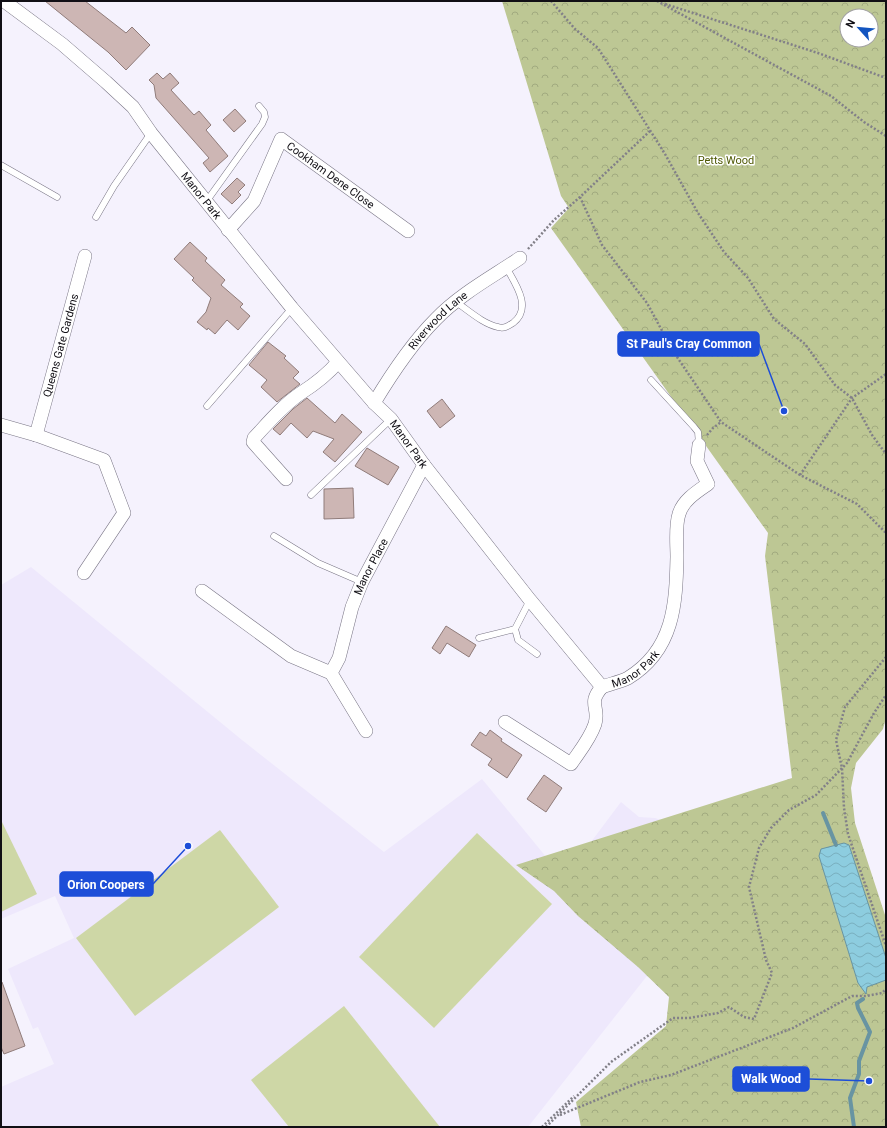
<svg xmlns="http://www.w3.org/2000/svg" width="887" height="1128" viewBox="0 0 887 1128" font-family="Roboto,sans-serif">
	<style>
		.built { fill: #eee8fc }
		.forest { fill: url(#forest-crowns); fill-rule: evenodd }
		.pitch { fill: #ced7a6 }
		.water { fill: url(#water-waves); stroke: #6894a2 }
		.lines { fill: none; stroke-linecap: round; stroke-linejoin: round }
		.stream { stroke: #6894a2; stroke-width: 4 }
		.building { fill: #cdb6b4; stroke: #907c7a }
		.lane-casing { stroke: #797585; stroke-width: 7 }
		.street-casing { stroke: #797585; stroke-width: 14 }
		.path { stroke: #828088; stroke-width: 2.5; stroke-dasharray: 2 2; stroke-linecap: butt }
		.lane { stroke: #fff; stroke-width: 6 }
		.street { stroke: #fff; stroke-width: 13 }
		.labels { text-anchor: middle; stroke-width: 3; stroke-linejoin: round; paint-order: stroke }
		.park-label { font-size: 11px; fill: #4f5904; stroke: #fff }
		.street-label { font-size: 11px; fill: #110f15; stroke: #fff }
		.leader { fill: none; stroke: #1d4ed8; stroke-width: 1.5 }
		.callout-dot { fill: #1d4ed8; stroke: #fff; stroke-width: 1.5 }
		.callout { fill: #1d4ed8; stroke: #1d4ed8; stroke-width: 1.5 }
		.callout-label { font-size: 12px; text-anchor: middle; font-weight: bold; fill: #fff }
	</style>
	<defs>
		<pattern id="forest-crowns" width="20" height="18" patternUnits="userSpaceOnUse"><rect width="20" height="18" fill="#bdc794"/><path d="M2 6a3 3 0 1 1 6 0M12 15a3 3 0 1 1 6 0" fill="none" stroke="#a1aa7f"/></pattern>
		<pattern id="water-waves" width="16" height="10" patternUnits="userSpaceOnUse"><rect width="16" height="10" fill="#8dcddf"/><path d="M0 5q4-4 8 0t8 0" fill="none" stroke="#79afbe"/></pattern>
	</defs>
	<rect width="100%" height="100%" fill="#f5f2fd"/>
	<!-- built -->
	<path class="built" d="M31,567L242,740L384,852L482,779L547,858H579L621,802L639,817L655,818L673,824L654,967L528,1127H1V1087L54,1064L38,1027L33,1029L8,969L74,938L55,896L1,919V585Z"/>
	<!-- forest -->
	<path class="forest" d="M502,1H886V718L883,729L856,763L851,788L855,823L886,918V1127H581L576,1102L666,1026L669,997L638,967L578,916L554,891L516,865L792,778L765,556L768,533L551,228L569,208L561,196ZM847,16H871V40H847Z"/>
	<!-- pitch -->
	<g class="pitch">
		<path d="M1,820L37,894L1,912Z"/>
		<path d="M220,830L279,907L135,1016L76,938Z"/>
		<path d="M477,833L552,904L434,1028L359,957Z"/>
		<path d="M344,1006L440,1127H289L251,1080Z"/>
	</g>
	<!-- water -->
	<path class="water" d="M844,843L849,845L886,958V980L867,987L866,994L858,983L819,856L821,849Z"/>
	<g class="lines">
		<!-- stream -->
		<g class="stream">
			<path d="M823,813L836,845"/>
			<path d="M854,1127L850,1098L859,1074V1061L870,1032L858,1008L857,1003L863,999"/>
		</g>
	</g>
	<!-- building -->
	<g class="building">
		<path d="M45,1H85L126,33L132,27L150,45L126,70L108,52Z"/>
		<path d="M157,73L163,79L170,73L179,83L171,90L194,115L199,111L211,125L206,130L228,156L210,172L203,163L209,158L156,98L154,85L149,80Z"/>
		<path d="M235,109L246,121L234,132L223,120Z"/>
		<path d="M237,178L245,185L238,192L241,195L232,204L221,194Z"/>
		<path d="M190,242L207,258L205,261L225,280L221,285L243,304L240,307L250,316L238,330L227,320L215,334L208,328L207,330L197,322L206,312L211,298L192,280L194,278L174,259Z"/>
		<path d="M268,342L286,356L284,358L299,372L293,378L300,384L277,402L261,387L267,380L249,365Z"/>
		<path d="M307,398L335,423L342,414L362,432L335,462L323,452L334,439L313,431L307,438L291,423L280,435L273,429L293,409Z"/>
		<path d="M442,399L455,416L440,428L427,411Z"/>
		<path d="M367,448L399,467L388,485L355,466Z"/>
		<path d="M353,488L354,518L324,519V489Z"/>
		<path d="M446,626L476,645L469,657L447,643L440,654L432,648Z"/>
		<path d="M490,730L502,739L501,741L522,755L507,778L488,765L492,759L471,745L480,732L486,736Z"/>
		<path d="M544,775L562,788L546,812L527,799Z"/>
		<path d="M1,982H2L25,1046L4,1054L1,1047Z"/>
	</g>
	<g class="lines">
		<!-- lane casing -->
		<g class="lane-casing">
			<g id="lane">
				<path d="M1,165L57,197"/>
				<path d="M206,202L262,124L265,117L264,112L259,106"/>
				<path d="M96,217L114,186L151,133"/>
				<path d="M456,302C468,310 483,324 498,327C504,329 508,326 513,323C533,308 515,283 506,267"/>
				<path d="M651,380L694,427L698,432L699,445"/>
				<path d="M207,406L292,308"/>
				<path d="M311,495L391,419"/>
				<path d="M274,536L318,563L362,582"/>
				<path d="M530,600L515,629L518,640L537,654"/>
				<path d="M479,638L515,629"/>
			</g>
		</g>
		<!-- street casing -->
		<g class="street-casing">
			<g id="street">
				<path id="s1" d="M4,1L62,44L106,82L133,107L151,133L292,308L374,403L391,419L424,465L530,600L602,687C610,684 620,682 628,678C674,650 676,604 677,557C677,544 675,526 679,514C683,500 698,491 708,484L697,461L699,445"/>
				<path id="s2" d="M228,230L254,201L281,139L408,231"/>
				<path id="s3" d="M374,403C392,373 411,344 436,319C460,294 492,277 520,258"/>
				<path d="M1,425L36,435L104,460L124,513L84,573"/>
				<path id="s4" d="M36,435L85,256"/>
				<path d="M286,479L253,442L254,438C268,423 283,405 301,393C315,384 327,375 338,362"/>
				<path d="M202,591L291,656L331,673"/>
				<path d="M505,722L571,764C579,752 590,739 595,724C600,707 587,704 602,687"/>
				<path id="s5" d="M366,731L331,673L339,658L352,607L362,582L424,465"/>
			</g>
		</g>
		<!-- path -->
		<g class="path">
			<path d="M551,1L575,29L598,48L665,154L698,213L724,252L748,278L774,319L805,344L835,385L852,398L872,435L886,454"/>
			<path d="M657,1L831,96L864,122L886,136"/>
			<path d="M665,4L818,53L886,78"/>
			<path d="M650,131L580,197L602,245L647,303L673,351L721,422L800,475L857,504L886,533"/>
			<path d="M528,249L554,220L580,197"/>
			<path d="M707,435L713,428L721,422"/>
			<path d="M800,475L852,398L886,374"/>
			<path d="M886,657L845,707L836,740L842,768L844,808L848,834L886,946"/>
			<path d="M560,1115L640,1082L671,1075L793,1028L852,996H866L882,993L886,989"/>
			<path d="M542,1127L574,1096"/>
			<path d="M546,1127L611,1062L673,1018H689L718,1013L729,1007L744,1017L754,1019L772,973L766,960L749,887L759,848L771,828L789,810L816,795L847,763L874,713L886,695"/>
		</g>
		<!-- lane -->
		<use href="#lane" class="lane"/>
		<!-- street -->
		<use href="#street" class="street"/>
	</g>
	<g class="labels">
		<!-- park labels -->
		<g class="park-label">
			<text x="726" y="164">Petts Wood</text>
		</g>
		<!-- street labels -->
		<g class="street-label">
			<text dy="4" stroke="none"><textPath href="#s2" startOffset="168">Cookham Dene Close</textPath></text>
			<text dy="4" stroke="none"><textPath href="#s1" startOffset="279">Manor Park</textPath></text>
			<text dy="4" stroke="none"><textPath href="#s3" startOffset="105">Riverwood Lane</textPath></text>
			<text dy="4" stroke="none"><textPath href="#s4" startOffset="93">Queens Gate Gardens</textPath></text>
			<text dy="4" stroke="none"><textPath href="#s1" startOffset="603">Manor Park</textPath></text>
			<text dy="4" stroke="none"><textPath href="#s5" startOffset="182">Manor Place</textPath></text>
			<text dy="4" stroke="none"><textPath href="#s1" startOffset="952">Manor Park</textPath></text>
		</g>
	</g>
	<!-- callouts -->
	<path class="leader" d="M784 411L759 344M188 846L153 884M869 1081L809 1079"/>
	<g class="callout-dot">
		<circle cx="784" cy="411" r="4"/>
		<circle cx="188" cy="846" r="4"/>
		<circle cx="869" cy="1081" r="4"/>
	</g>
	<g class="callout">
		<rect x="618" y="332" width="141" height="24" rx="4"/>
		<rect x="60" y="872" width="93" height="24" rx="4"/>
		<rect x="733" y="1067" width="76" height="24" rx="4"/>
	</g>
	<g class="callout-label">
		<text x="689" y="348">St Paul's Cray Common</text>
		<text x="106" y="889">Orion Coopers</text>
		<text x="771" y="1083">Walk Wood</text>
	</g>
	<!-- border -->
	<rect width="887" height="1128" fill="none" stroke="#110f15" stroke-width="4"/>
	<!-- north arrow -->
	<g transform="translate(859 28) rotate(297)"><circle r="19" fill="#ffffff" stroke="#a09fa1"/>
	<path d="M0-3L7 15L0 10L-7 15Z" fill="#1355c0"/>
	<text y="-6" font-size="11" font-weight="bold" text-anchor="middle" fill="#110f15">N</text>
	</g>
</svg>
